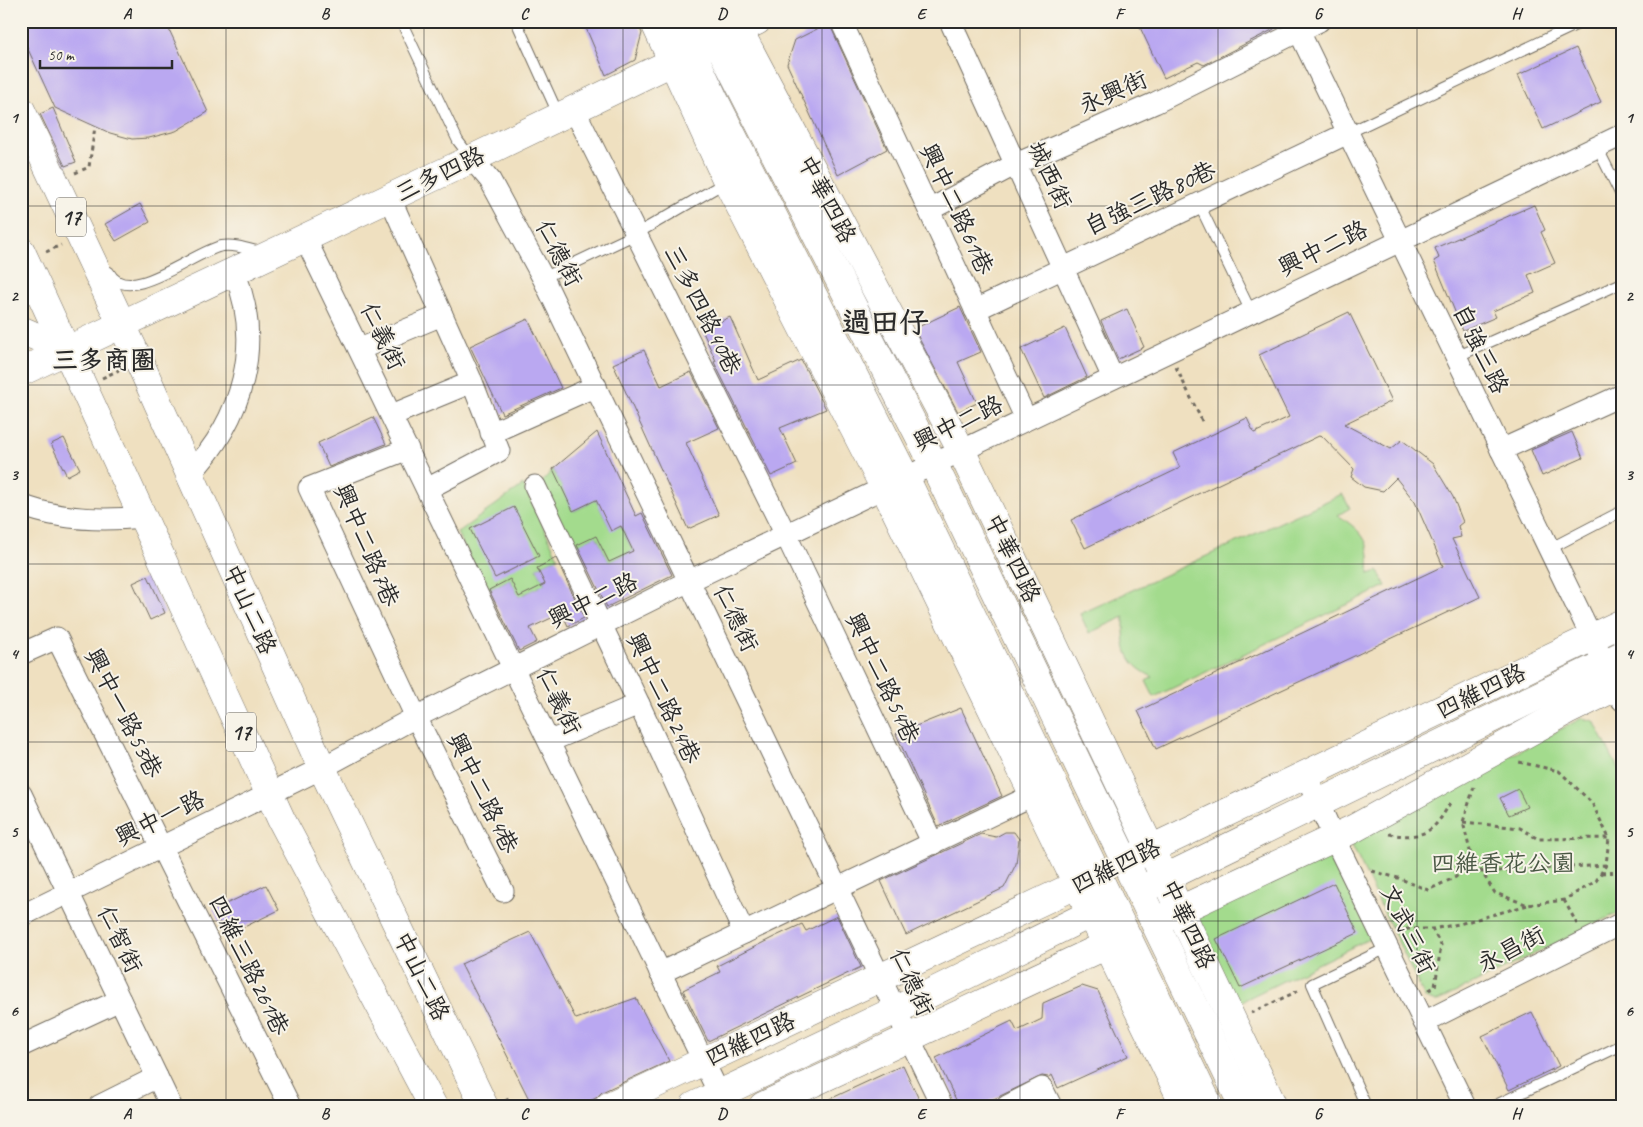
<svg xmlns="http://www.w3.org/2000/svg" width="1643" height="1127" viewBox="0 0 1643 1127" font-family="Caveat,'LXGW WenKai TC',sans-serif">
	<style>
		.green { fill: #a3db8d; stroke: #67835c }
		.building { fill: #baa8f1 }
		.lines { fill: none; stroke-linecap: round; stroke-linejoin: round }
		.lane-casing { stroke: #706a5f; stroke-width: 12 }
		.street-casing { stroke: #706a5f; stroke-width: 23 }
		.secondary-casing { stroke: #706a5f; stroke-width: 29 }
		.primary-casing { stroke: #706a5f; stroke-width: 29 }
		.path { stroke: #706a5f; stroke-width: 3; stroke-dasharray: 4 4; stroke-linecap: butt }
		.lane { stroke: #fff; stroke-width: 10 }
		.street { stroke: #fff; stroke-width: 21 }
		.secondary { stroke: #fff; stroke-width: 28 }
		.primary { stroke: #fff; stroke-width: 28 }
		.grid { fill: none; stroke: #2b2b2b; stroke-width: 1; stroke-opacity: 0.55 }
		.labels { text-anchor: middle; stroke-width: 4; stroke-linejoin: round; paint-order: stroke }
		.shield { fill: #f7f3e8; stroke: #686764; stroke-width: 1 }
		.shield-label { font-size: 22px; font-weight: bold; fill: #2b2b2b }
		.street-label { font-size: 24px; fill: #2b2b2b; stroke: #f7f3e8 }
		.park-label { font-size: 24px; fill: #495744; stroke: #f7f3e8 }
		.quarter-label { font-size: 26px; font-weight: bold; fill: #2b2b2b; stroke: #f7f3e8 }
		.district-label { font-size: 29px; font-weight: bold; fill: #2b2b2b; stroke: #f7f3e8 }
		.neatline { fill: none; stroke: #2b2b2b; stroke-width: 2 }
		.grid-label { font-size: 16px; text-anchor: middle; font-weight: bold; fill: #2b2b2b }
	</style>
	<rect width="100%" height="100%" fill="#f7f3e8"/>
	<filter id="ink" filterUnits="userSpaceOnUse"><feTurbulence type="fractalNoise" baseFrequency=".02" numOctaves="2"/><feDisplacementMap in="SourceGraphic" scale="10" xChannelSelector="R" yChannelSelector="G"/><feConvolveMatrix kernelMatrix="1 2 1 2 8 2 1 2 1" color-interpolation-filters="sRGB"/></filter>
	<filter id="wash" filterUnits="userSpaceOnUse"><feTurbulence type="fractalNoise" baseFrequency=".0096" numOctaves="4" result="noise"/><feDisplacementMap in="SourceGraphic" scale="20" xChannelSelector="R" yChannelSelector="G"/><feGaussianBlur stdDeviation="1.12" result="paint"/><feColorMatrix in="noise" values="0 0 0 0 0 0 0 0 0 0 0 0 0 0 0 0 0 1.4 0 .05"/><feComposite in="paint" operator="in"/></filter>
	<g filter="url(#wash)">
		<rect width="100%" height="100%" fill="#efe0c0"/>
		<!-- green -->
		<g class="green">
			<path d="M553,469L574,511L590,503L585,492L591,490L611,530L621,526L633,551L609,562L596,536L572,548L542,482Z"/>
			<path d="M523,485L558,557L537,568L545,584L519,597L510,579L487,591L457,533Z"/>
			<path d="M1342,494L1350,508L1338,515C1365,534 1371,541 1369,574L1378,571L1386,586L1154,697L1146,681L1153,677C1123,663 1124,647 1124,617L1089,633L1080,614Z"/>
			<path d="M1582,718L1594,721L1622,776V911L1436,1002L1425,998L1350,841Z"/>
			<path d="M1333,846L1375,936L1232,1006L1196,916Z"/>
		</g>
		<g id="blocks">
			<!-- building -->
			<g class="building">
				<path d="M21,21H165L208,112L176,131L149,138L132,139L110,133L55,108L21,34Z"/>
				<path d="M583,21H636L642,33L635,60L606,75Z"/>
				<path d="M1137,21H1271L1274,29L1204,65L1198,62L1164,78Z"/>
				<path d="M829,23L887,149L838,175L787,64L795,40Z"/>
				<path d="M1576,48L1601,102L1543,129L1518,75Z"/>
				<path d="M53,108L76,162L65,166L40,114Z"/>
				<path d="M140,204L150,222L116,241L105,224Z"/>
				<path d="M1534,205L1545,230L1541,232L1555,263L1528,275L1535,293L1493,311L1496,317L1463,331L1434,261L1439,258L1435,248Z"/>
				<path d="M960,307L981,352L958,362L977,403L958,412L914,329Z"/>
				<path d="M1127,309L1144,347L1118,359L1101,321Z"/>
				<path d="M1349,312L1392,401L1344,424L1391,449L1402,440L1433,464L1453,497L1463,522L1458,526L1461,537L1452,539L1480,597L1156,749L1138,711L1443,566L1415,502L1396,478L1383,491L1364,487L1351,477L1354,469L1321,435L1085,548L1071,520L1180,468L1173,453L1247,418L1254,433L1289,417L1259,355Z"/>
				<path d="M730,317L758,380L801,360L826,409L780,428L797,464L771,476L714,362L716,361L702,330Z"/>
				<path d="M528,319L561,388L502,414L470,346Z"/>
				<path d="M1065,328L1087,377L1044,398L1021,349Z"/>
				<path d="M644,350L661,386L691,372L719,428L686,443L719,515L688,529L613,364Z"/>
				<path d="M373,417L386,444L329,467L318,443Z"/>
				<path d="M597,432L636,516L642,513L672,575L607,607L577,545L596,536L609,562L633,551L621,526L611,531L596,500L573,511L553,469Z"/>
				<path d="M1572,432L1583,458L1542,476L1531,450Z"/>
				<path d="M64,438L80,469L67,476L51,444Z"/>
				<path d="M514,507L539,556L495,578L470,529Z"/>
				<path d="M556,558L584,618L568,626L562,613L530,628L537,642L519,651L489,590L510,579L519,597L545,584L537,568Z"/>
				<path d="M148,576L165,613L150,620L133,583Z"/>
				<path d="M961,708L1002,796L938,826L896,734Z"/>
				<path d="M1518,789L1527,807L1509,815L1500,798Z"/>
				<path d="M1005,832H1014L1019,839L1016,864L1004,888L906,935L881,881L981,834L996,837Z"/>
				<path d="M1334,883L1358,933L1240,988L1216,939Z"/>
				<path d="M266,885L279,910L226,936L213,910Z"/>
				<path d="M837,916L861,967L708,1041L683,990L720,972L717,966L776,936L802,924L806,931Z"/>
				<path d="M530,932L576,1019L636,998L669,1061L602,1092L596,1098L579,1106L532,1105L461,964Z"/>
				<path d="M1082,986L1098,991L1128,1056L1058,1088L1052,1075L1048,1077L1042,1076L979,1106H959L936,1058L1012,1021L1017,1031L1042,1019L1043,1003Z"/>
				<path d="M1532,1012L1559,1066L1509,1090L1482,1036Z"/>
				<path d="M903,1065L922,1106H815Z"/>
			</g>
		</g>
	</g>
	<g filter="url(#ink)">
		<use href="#blocks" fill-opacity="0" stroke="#706a5f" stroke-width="1"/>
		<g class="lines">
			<!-- lane casing -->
			<g class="lane-casing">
				<g id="lane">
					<path d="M401,21L458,141L471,158"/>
					<path d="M516,21L559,116"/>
					<path d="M1348,133L1584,21"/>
					<path d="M1597,147L1622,197"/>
					<path d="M1199,204L1251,312"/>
					<path d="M109,272C127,309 196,250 222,246C235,244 248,249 260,252"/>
					<path d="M543,278L636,234L726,182"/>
					<path d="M1456,357L1622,283"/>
					<path d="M1549,549L1622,511"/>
					<path d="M1366,1106L1312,984L1389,947"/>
					<path d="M1494,1106L1622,1045"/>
				</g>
			</g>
			<!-- street casing -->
			<g class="street-casing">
				<g id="street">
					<path d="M841,21L1026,419"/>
					<path d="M950,21L1113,378"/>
					<path d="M1294,21L1622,700"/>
					<path d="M574,109L786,535L933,844"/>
					<path d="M472,159L490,180L543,278L942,1106"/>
					<path d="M390,198L472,382L499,451L427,489"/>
					<path d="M929,210L1016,164L1155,103L1319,21"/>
					<path d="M305,238L725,1106"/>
					<path d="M975,310L1348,133"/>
					<path d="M360,349L442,315"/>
					<path d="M392,415L472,382"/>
					<path d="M491,433L596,386"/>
					<path d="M408,449L309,488L416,717L503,891"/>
					<path d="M1501,450L1622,395"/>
					<path d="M189,475C243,419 264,344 234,271"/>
					<path d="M535,486L639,704L744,933"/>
					<path d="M21,505C59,520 103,521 143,517"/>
					<path d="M21,654L57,638L290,1106"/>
					<path d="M550,741L639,704"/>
					<path d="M1306,775L1334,838L1465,1106"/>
					<path d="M21,794L171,1106"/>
					<path d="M21,916L322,768L416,717L689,581L1622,135"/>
					<path d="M660,973L1033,795"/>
					<path d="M1424,1022L1622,923"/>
					<path d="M21,1046L120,1000"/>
					<path d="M99,1106L157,1077"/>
					<path d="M1007,1106L1042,1088L1051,1106"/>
				</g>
			</g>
			<!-- secondary casing -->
			<g class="secondary-casing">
				<g id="secondary">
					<path d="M654,21L727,181L884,487L1185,1106"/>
					<path d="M678,21L714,99L905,477L1209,1106"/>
					<path d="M707,21L933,463L1243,1106"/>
					<path d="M734,21L961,450L1273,1106"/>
					<path d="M21,330L67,350"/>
					<path d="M21,372L457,166L757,21"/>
					<path d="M1136,856L1622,623"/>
					<path d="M1149,886L1622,655"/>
					<path d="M1165,917L1353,829L1567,711L1622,684"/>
					<path d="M609,1106L1093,877"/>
					<path d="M694,1106L896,1010L1108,905"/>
					<path d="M763,1106L1124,937"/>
				</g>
			</g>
			<!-- primary casing -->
			<g class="primary-casing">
				<g id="primary">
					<path d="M21,110L139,361L322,768L484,1106"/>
					<path d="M21,251L281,819L433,1106"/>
				</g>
			</g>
			<!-- path -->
			<g class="path">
				<path d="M75,173L89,167L95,127"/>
				<path d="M46,252L61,245"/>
				<path d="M1176,367L1203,423"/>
				<path d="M102,378L119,370"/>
				<path d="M1474,787L1463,822L1471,855L1495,893L1528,905L1564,900L1596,881L1606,865L1609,838L1592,803L1559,771L1519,762"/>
				<path d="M1463,822L1520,828L1538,839L1609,838"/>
				<path d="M1389,834C1425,840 1435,831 1451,801"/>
				<path d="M1372,871L1398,878L1428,890L1456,877L1471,855"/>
				<path d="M1482,872L1606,865"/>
				<path d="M1601,873L1622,872"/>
				<path d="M1564,900L1577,924"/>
				<path d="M1398,929H1432L1459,924L1528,905"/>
				<path d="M1429,990L1435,987L1441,945L1432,929"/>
				<path d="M1251,1013L1300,990"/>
				<path d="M505,1101L511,1098"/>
			</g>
			<!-- lane -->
			<use href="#lane" class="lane"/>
			<!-- street -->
			<use href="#street" class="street"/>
			<!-- secondary -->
			<use href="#secondary" class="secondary"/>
			<!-- primary -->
			<use href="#primary" class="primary"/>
		</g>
	</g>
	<!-- grid -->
	<path class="grid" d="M226,21V1106M424,21V1106M623,21V1106M822,21V1106M1020,21V1106M1218,21V1106M1417,21V1106M21,206H1622M21,385H1622M21,564H1622M21,742H1622M21,921H1622"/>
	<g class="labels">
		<!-- shield labels -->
		<g class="shield">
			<rect x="56" y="197.5" width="30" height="39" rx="4"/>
			<rect x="226" y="712.5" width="30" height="39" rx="4"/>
		</g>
		<g class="shield-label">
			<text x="71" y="225">17</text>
			<text x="241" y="740">17</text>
		</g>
		<!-- street labels -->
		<g class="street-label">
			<text transform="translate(1113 92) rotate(-24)" y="8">永興街</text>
			<text transform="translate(440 174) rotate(-26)" y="8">三多四路</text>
			<text transform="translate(1050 175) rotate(65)" y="8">城西街</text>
			<text transform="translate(1150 198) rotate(-25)" y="8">自強三路80巷</text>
			<text transform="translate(827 199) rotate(62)" y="8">中華四路</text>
			<text transform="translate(957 209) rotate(65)" y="8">興中二路61巷</text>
			<text transform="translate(1323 248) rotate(-26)" y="8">興中二路</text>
			<text transform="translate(559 253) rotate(62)" y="8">仁德街</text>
			<text transform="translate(703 310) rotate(63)" y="8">三多四路40巷</text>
			<text transform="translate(383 336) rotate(64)" y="8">仁義街</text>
			<text transform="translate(1481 349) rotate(64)" y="8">自強三路</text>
			<text transform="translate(958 423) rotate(-26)" y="8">興中二路</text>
			<text transform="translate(367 545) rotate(67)" y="8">興中二路7巷</text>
			<text transform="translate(1013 558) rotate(64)" y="8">中華四路</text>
			<text transform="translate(593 600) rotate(-26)" y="8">興中二路</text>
			<text transform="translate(250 609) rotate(66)" y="8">中山二路</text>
			<text transform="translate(736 618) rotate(64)" y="8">仁德街</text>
			<text transform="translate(883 678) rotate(65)" y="8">興中二路54巷</text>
			<text transform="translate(1481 691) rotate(-26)" y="8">四維四路</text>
			<text transform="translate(664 698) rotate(65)" y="8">興中二路24巷</text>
			<text transform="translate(559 701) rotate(64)" y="8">仁義街</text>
			<text transform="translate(124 713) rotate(63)" y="8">興中一路53巷</text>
			<text transform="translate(483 793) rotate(64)" y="8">興中二路4巷</text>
			<text transform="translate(160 818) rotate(-26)" y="8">興中一路</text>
			<text transform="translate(1116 866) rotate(-26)" y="8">四維四路</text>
			<text transform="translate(1188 924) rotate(65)" y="8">中華四路</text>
			<text transform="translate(1408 929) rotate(64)" y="8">文武三街</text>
			<text transform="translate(120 939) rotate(64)" y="8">仁智街</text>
			<text transform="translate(1511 949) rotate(-27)" y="8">永昌街</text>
			<text transform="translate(249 965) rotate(64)" y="8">四維三路261巷</text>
			<text transform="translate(422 976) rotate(64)" y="8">中山二路</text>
			<text transform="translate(912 982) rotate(65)" y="8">仁德街</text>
			<text transform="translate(750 1039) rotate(-25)" y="8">四維四路</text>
		</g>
		<!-- park labels -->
		<g class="park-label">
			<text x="1503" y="871">四維香花公園</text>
		</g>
		<!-- quarter labels -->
		<g class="quarter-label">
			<text x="104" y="369">三多商圈</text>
		</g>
		<!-- district labels -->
		<g class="district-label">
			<text x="885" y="332">過田仔</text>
		</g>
	</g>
	<!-- margin -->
	<rect width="1643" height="1127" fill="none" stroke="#f7f3e8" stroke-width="55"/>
	<!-- scale -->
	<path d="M40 60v8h132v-8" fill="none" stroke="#2b2b2b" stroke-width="2.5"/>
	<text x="48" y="60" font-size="15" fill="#2b2b2b" stroke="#f7f3e8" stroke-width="4" paint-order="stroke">50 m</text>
	<rect x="28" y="28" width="1588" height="1072" class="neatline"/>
	<g class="grid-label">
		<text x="127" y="19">A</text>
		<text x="325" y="19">B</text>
		<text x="524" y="19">C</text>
		<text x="722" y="19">D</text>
		<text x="921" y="19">E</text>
		<text x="1119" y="19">F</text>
		<text x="1318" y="19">G</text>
		<text x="1516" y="19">H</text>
		<text x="14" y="123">1</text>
		<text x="1629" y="123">1</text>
		<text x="14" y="301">2</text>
		<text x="1629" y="301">2</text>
		<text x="14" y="480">3</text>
		<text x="1629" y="480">3</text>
		<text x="14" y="659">4</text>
		<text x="1629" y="659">4</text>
		<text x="14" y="837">5</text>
		<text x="1629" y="837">5</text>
		<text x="14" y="1016">6</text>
		<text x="1629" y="1016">6</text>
		<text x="127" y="1119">A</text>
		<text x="325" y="1119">B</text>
		<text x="524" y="1119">C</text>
		<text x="722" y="1119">D</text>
		<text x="921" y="1119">E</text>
		<text x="1119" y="1119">F</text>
		<text x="1318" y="1119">G</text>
		<text x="1516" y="1119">H</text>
	</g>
</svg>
